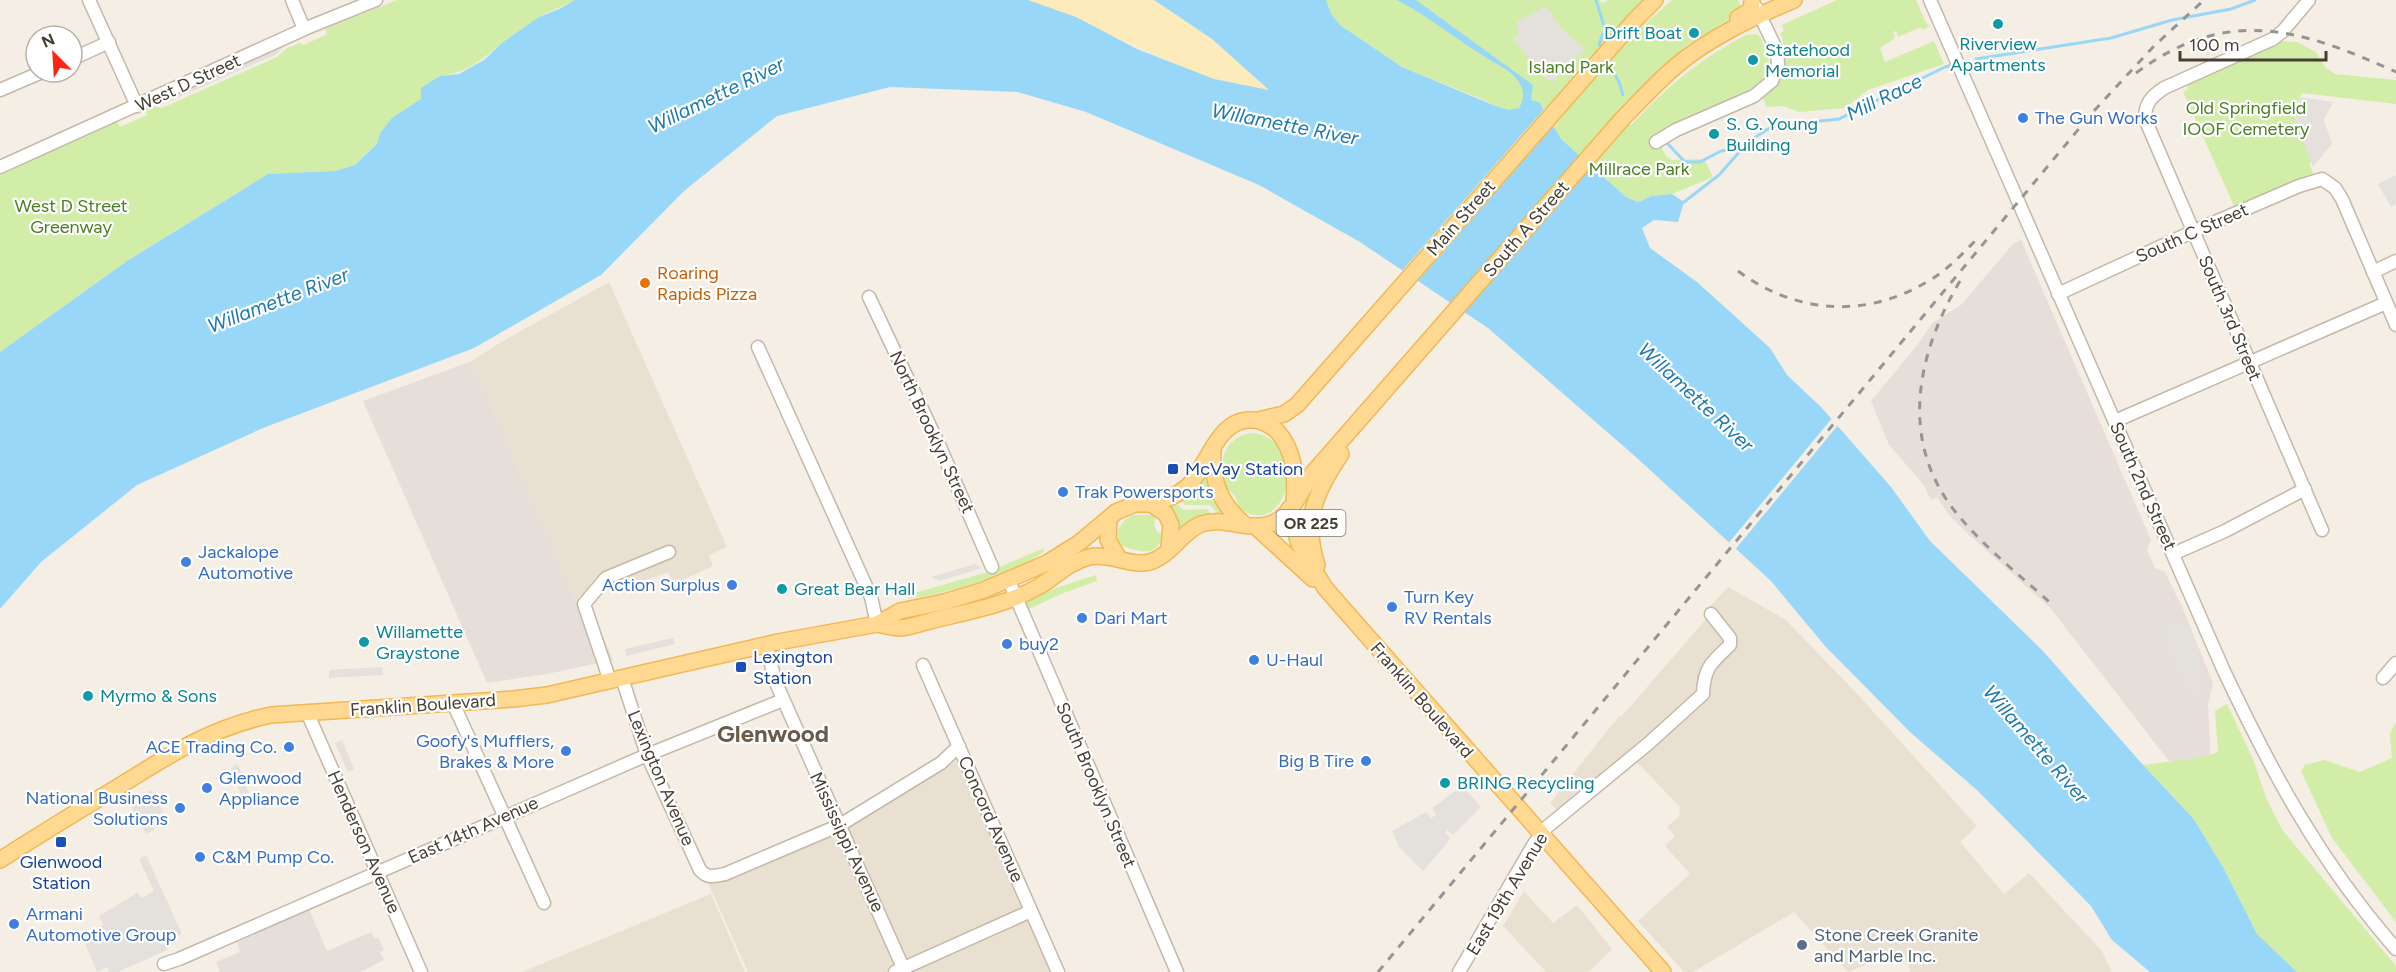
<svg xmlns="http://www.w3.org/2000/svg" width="2396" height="972" viewBox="0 0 2396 972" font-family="Figtree,sans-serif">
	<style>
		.residential { fill: #e9e0d1 }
		.industrial { fill: #e6dfd9 }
		.green { fill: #d2eda8 }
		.sand { fill: #fdebbb }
		.parking { fill: #e4e1dd }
		.water { fill: #99d7f8 }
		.pier { fill: #f4eee4 }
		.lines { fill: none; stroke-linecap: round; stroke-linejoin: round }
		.stream { stroke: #99d7f8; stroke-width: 3 }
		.minor-casing { stroke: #c4b8a9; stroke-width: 15 }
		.major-casing { stroke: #f1b855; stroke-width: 18 }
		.minor { stroke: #fff; stroke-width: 12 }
		.major { stroke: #ffd992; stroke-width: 15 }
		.rail { stroke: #959595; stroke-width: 3; stroke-dasharray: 8 8; stroke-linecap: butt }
		.culture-dot { fill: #0f9aa8; stroke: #fff; stroke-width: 2 }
		.shop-dot { fill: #3f7fe0; stroke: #fff; stroke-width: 2 }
		.food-dot { fill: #e8710a; stroke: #fff; stroke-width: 2 }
		.transit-dot { fill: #1a4fb4; stroke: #fff; stroke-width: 2 }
		.service-dot { fill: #5c6f8a; stroke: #fff; stroke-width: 2 }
		.labels { text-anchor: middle; stroke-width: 4.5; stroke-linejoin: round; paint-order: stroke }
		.shield { fill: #fff; stroke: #7e7870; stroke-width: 1.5 }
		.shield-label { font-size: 16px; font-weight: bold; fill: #473e33 }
		.culture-label { font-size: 18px; fill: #0d838f; stroke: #fff; text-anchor: start }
		.park-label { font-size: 18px; fill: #4a7f20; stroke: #fff }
		.street-label { font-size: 18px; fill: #473e33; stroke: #fff }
		.shop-label { font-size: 18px; fill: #366cbe; stroke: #fff; text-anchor: start }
		.food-label { font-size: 18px; fill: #c56008; stroke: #fff; text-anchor: start }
		.transit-label { font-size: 18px; fill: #164399; stroke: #fff; text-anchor: start }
		.service-label { font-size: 18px; fill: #4e5e75; stroke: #fff; text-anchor: start }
		.water-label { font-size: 20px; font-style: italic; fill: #1e7aae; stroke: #fff }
		.district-label { font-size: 24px; font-weight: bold; fill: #6b5b49; stroke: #fff }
	</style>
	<rect width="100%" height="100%" fill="#f4eee4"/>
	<!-- residential -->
	<g class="residential">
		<path d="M609,282L727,547L709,555L713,566L674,584L668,572L626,588L622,579L610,584L591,608L613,660L594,664L592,659L596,648L472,361L496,345Z"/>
		<path d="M1728,587L1786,620L1860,697L1977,826L1960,842L2004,894L2029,873L2102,951L2112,972H1911L1901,950L1848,972L1794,912L1693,972H1684L1638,921L1690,874L1665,846L1675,836L1667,827L1679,817L1680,807L1629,754L1557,810L1550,803L1619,716L1621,717L1708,617L1705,612Z"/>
		<path d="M959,759L1053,972H748L708,883L724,880L848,825L927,780Z"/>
		<path d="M1524,891L1553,923L1577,905L1612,949L1589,972H1546L1503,926Z"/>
		<path d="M711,894L745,972H522Z"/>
	</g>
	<!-- industrial -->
	<g class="industrial">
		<path d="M2021,240L2151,540L2147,550L2155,568L2165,572L2183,609L2213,683L2208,705L2211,769L2182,778L2052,610L1964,530L1948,514L1937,497L1931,500L1924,485L1889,445L1871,401L1919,343L1932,323L1961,305L2013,244Z"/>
		<path d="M472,361L596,648L592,659L594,664L547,674L487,683L363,401Z"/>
		<path d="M309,909L327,951L371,932L375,939L378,937L384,950L380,952L384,960L360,972H220L216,962L240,952L237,942Z"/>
	</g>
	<!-- green -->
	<g class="green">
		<path d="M397,0H575C563,7 547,11 537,19C525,27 512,35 502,43C480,61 469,72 440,76L421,99L380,133L377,144L355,165L335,171L268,174L127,261L0,352V175L116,120L120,127L147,115L145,110L153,106L162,108L277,57L287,48L300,43L304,45L327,34L325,29Z"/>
		<path d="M1318,0H1600L1602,3L1609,0H1643L1628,15L1640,28L1672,0H1738L1743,11L1687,45L1620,115L1631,125C1669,85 1697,61 1746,35L1756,34L1760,36L1768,56L1769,66L1760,84L1656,136L1666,156L1671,160L1704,159L1713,177L1672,194L1652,196L1638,202L1626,197L1561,139L1479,98L1402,67L1340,25Z"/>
		<path d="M1837,0H1916L1926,23L1930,26L1922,30L1921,27L1898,37L1896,31L1893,32L1895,38L1880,48L1885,62L1934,41L1944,64L1868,90L1845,108L1800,112L1783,106L1767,107L1763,98C1785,82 1790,58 1780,33L1784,31L1782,25Z"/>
		<path d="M2278,41L2297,42L2316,52L2326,68L2335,74L2396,80V104L2302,93L2293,112L2312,155L2310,165L2313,173L2235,208L2183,92L2188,89L2187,84Z"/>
		<path d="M1254,433C1314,443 1285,545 1238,507C1238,499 1233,492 1225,488C1218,463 1223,435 1254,433Z"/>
		<path d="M1206,474L1209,475L1224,511L1222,513H1217L1210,505H1185L1182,501L1195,489Z"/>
		<path d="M1176,504L1184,510L1207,509L1211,514L1177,530L1168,508Z"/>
		<path d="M1133,515H1156L1154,524L1157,532L1163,534C1156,561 1136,550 1119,545C1115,531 1120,521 1133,515Z"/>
		<path d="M1044,548L1043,553C1002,577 954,592 907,599L918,592L988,572Z"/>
		<path d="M1096,575L1097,581L1061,594L1027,610L1026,602L1034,595Z"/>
		<path d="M2227,704L2253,759L2267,800L2283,831L2396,966V972H2297L2257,934L2223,867L2193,818L2143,765L2199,758L2218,752L2215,711Z"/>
		<path d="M2396,722V922L2332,838L2301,771L2305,765L2324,760L2360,772L2392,758L2390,734Z"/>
	</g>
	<!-- sand -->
	<path class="sand" d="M1028,0H1154L1212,39L1270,91C1251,87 1230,84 1211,78C1149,55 1091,23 1028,0Z"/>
	<!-- parking -->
	<g class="parking">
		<path d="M1546,6L1561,28L1584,49L1552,83L1535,67L1513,38L1519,33L1516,26L1518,21Z"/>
		<path d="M283,47L277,54L161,105L154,104Z"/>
		<path d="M2300,97L2333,102L2324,120L2332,144L2313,167L2295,120Z"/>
		<path d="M2396,175V204L2391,207L2378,184Z"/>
		<path d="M975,564L982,568L940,581L931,577Z"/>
		<path d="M2185,617L2195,642L2206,699L2192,701L2160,629Z"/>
		<path d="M673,638L675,644L626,656L625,649Z"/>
		<path d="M382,667L383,675L329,678V670Z"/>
		<path d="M342,740L354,769L348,772L335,743Z"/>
		<path d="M238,764L251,799L244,803L231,768Z"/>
		<path d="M1462,786L1481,807L1453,835L1447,830L1445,833L1451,838L1423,871L1399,847L1392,831L1426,812L1431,818L1436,815L1432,808Z"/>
		<path d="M151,790L163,812L157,815L154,830L146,834L129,803Z"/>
		<path d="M146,855L182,934L164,942L167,950L118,972H110L107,967L97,972L83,939L103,925L99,916L137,893L142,898L154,891L139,859Z"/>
	</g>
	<!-- water -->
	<path class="water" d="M575,0H1028L1076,17L1137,49L1214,79L1269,90L1212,39L1154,0H1326L1331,14L1340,25L1402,67L1498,107L1509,110L1519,108C1524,100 1525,91 1519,82C1510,69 1495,64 1482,55C1453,37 1428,16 1397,0H1416L1533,85L1531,100L1539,102L1561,139L1626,197L1638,202L1652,196L1672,194L1684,202L1678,222L1654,220L1642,228L1650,248L1697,282L1770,348L1787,375L1821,407L1891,487L1930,541L2043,651L2143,765L2193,818L2223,867L2257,934L2297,972H2150L2112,940L2091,906L1978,791L1910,732L1825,646L1771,581L1637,458L1488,328L1360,242L1259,185L1086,112L1018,92L890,87L777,116L684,191L601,275L474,348L263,428L137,485L41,562L0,609V352L127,261L268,174L335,171L355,165L377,144L380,133L392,118L421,99V88L440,76L459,74L484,60L503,42L539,17L559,9Z"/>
	<!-- pier -->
	<g class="pier">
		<path d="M1546,107L1555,124L1416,283L1400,273Z"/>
		<path d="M1833,417L1839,424L1734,551L1727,545Z"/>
	</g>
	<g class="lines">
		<!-- stream -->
		<g class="stream">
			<path d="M1596,0L1605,29L1599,44L1602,49"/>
			<path d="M1606,58L1619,82L1623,95"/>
			<path d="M1976,59L2111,38L2172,20L2231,9L2255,0"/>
			<path d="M1667,143L1684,161L1689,162H1700L1721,151L1741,148"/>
			<path d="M1684,202L1719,175L1749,141L1773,126L1839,119L1945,67L1955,64"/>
		</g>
		<!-- minor casing -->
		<g class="minor-casing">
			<g id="minor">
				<path d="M89,0L137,106"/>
				<path d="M292,0L304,29"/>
				<path d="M1930,0L2223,669C2272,773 2320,862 2396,949"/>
				<path d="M2309,0L2283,31L2273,39L2164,88C2151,97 2145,103 2145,119L2322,530"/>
				<path d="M72,59L109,42"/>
				<path d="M0,90L42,72"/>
				<path d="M1656,142L1676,130L1754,96L1772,81L1778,64L1777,51L1756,7"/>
				<path d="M0,167L309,27L376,0"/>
				<path d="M2373,272L2396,261"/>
				<path d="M2058,294L2192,232L2299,186L2322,179L2335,188L2342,199L2396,325"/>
				<path d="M869,297L940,447L992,567"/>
				<path d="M758,347L871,597L877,624"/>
				<path d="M2115,421L2386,303"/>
				<path d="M2173,554L2225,531L2305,489"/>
				<path d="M1009,581L1177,972"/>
				<path d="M766,645L776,683L905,972"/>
				<path d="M923,665L1058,972"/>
				<path d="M622,678L647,755L700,870C708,879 714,876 725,874L840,825L941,763L959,746"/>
				<path d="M2383,678L2396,663"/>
				<path d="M610,681L584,604L606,578L669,552"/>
				<path d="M453,703L544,903"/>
				<path d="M307,712L421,972"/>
				<path d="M164,964L179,959L647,755L783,700"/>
				<path d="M895,972L1031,911"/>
				<path d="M1459,972L1534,844L1547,827L1649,743L1703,694C1704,667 1712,662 1730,645V638L1711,614"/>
			</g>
		</g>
		<!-- major casing -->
		<g class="major-casing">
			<g id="major">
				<path d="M1738,18L1751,10L1752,0"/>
				<path d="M1258,420L1284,414L1297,405L1634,21L1655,0"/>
				<path d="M1213,449C1211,480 1220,503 1243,523"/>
				<path d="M1151,504C1165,500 1177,496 1188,486C1208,466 1217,418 1252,420C1262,420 1270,425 1277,431C1295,451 1296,476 1294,501"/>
				<path d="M1289,509L1299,544L1325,588L1663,972"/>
				<path d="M1109,520L1108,540L1118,557"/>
				<path d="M1255,526L1313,579"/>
				<path d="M1317,565C1302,520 1316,491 1341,454"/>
				<path d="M877,624C884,625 892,628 899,628C909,628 921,623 930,621C966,612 1006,605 1038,587C1055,577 1069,562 1089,557C1112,552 1135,570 1155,560C1173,552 1182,532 1201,524C1226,516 1250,533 1273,523C1291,515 1302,490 1312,474L1623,118C1641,100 1657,82 1676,66C1710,37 1754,17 1794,0"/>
				<path d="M0,860C39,835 78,811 118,787C169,755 210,728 271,715L513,699L547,695L778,642L877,624L900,611L944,602L984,590L1047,563L1079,543L1116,512L1135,504H1151L1166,514L1171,525L1169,548"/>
			</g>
		</g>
		<!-- minor -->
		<use href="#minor" class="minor"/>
		<!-- major -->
		<use href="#major" class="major"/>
		<!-- rail -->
		<g class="rail">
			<path d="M2136,73C2228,5 2301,29 2396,72"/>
			<path d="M1738,271C1794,313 1864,319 1925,283C1946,272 1962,254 1978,238"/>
			<path d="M1960,281C1916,355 1898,443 1958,515C1984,547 2023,578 2054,606"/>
			<path d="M1378,972L2092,113L2154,46L2204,0"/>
		</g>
	</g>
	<!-- markers -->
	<g class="culture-dot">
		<circle cx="1998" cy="24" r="6"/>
		<circle cx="1694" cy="33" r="6"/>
		<circle cx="1753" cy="60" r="6"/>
		<circle cx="1714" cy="134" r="6"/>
		<circle cx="782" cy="589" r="6"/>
		<circle cx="364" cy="642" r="6"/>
		<circle cx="88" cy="696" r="6"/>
		<circle cx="1445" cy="783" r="6"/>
	</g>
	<g class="shop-dot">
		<circle cx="2023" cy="118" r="6"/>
		<circle cx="1063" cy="492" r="6"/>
		<circle cx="186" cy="562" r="6"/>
		<circle cx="732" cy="585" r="6"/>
		<circle cx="1392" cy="607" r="6"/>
		<circle cx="1082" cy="618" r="6"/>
		<circle cx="1007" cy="644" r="6"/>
		<circle cx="1254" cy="660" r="6"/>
		<circle cx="289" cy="747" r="6"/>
		<circle cx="566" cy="751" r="6"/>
		<circle cx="1366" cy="761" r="6"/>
		<circle cx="207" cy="788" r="6"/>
		<circle cx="180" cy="808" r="6"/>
		<circle cx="200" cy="857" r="6"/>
		<circle cx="14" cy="924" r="6"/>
	</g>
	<circle class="food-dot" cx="645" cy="283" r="6"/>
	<g class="transit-dot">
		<rect x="1167" y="463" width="12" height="12" rx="3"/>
		<rect x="735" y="661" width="12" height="12" rx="3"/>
		<rect x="55" y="836" width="12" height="12" rx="3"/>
	</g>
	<circle class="service-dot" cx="1802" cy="945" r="6"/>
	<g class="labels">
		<!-- shield labels -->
		<rect class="shield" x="1276.5" y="510" width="69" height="26" rx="4.5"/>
		<g class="shield-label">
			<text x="1311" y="529">OR 225</text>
		</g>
		<!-- culture labels -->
		<g class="culture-label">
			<text x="1682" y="39" text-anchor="end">Drift Boat</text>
			<text x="1998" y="50" text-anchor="middle">Riverview<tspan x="1998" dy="21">Apartments</tspan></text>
			<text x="1765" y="56">Statehood<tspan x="1765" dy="21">Memorial</tspan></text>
			<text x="1726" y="130">S. G. Young<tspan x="1726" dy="21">Building</tspan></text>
			<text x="794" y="595">Great Bear Hall</text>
			<text x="376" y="638">Willamette<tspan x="376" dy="21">Graystone</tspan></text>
			<text x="100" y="702">Myrmo &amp; Sons</text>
			<text x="1457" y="789">BRING Recycling</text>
		</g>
		<!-- park labels -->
		<g class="park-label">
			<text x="1571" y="73">Island Park</text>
			<text x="2246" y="114">Old Springfield<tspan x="2246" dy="21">IOOF Cemetery</tspan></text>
			<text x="1639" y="175">Millrace Park</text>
			<text x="71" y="212">West D Street<tspan x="71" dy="21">Greenway</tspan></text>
		</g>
		<!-- street labels -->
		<g class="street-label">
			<text transform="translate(188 83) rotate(-25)" y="6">West D Street</text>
			<text transform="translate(1461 218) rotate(-49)" y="6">Main Street</text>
			<text transform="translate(1526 229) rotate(-49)" y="6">South A Street</text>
			<text transform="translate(2192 233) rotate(-24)" y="6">South C Street</text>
			<text transform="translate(2230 318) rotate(67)" y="6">South 3rd Street</text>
			<text transform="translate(932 432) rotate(65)" y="6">North Brooklyn Street</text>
			<text transform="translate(2143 486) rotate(66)" y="6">South 2nd Street</text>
			<text transform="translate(1422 700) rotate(49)" y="6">Franklin Boulevard</text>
			<text transform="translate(423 705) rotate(-4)" y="6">Franklin Boulevard</text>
			<text transform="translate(661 778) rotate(67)" y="6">Lexington Avenue</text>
			<text transform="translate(1096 785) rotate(67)" y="6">South Brooklyn Street</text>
			<text transform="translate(991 819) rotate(66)" y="6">Concord Avenue</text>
			<text transform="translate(473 830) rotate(-24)" y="6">East 14th Avenue</text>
			<text transform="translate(364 842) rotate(66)" y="6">Henderson Avenue</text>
			<text transform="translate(847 842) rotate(65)" y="6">Mississippi Avenue</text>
			<text transform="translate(1507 894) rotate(-59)" y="6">East 19th Avenue</text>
		</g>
		<!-- shop labels -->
		<g class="shop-label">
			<text x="2035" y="124">The Gun Works</text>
			<text x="1075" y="498">Trak Powersports</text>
			<text x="198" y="558">Jackalope<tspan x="198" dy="21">Automotive</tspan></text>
			<text x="720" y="591" text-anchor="end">Action Surplus</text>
			<text x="1404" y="603">Turn Key<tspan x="1404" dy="21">RV Rentals</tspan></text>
			<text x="1094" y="624">Dari Mart</text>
			<text x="1019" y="650">buy2</text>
			<text x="1266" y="666">U-Haul</text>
			<text x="554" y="747" text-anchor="end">Goofy's Mufflers,<tspan x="554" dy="21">Brakes &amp; More</tspan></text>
			<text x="277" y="753" text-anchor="end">ACE Trading Co.</text>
			<text x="1354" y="767" text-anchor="end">Big B Tire</text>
			<text x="219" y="784">Glenwood<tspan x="219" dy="21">Appliance</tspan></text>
			<text x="168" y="804" text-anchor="end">National Business<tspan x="168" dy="21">Solutions</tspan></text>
			<text x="212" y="863">C&amp;M Pump Co.</text>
			<text x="26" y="920">Armani<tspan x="26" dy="21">Automotive Group</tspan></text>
		</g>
		<!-- food labels -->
		<g class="food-label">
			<text x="657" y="279">Roaring<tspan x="657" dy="21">Rapids Pizza</tspan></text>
		</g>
		<!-- transit labels -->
		<g class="transit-label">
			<text x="1185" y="475">McVay Station</text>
			<text x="753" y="663">Lexington<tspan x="753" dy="21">Station</tspan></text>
			<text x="61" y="868" text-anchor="middle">Glenwood<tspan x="61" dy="21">Station</tspan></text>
		</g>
		<!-- service labels -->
		<g class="service-label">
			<text x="1814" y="941">Stone Creek Granite<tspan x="1814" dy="21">and Marble Inc.</tspan></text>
		</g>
		<!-- water labels -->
		<g class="water-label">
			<text transform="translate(716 95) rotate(-26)" y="7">Willamette River</text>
			<text transform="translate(1884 97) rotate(-26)" y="7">Mill Race</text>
			<text transform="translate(1285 124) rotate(11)" y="7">Willamette River</text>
			<text transform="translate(278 300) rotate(-21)" y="7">Willamette River</text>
			<text transform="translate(1696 397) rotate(43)" y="7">Willamette River</text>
			<text transform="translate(2036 744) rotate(49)" y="7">Willamette River</text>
		</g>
		<!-- district labels -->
		<g class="district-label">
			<text x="773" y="742">Glenwood</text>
		</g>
	</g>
	<!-- north arrow -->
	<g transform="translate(54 54) rotate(336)"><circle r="28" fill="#ffffff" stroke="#b5b2ad" stroke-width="1.5"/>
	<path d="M0-4.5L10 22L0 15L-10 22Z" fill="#ff2510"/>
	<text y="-9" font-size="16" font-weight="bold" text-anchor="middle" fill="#473e33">N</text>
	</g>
	<!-- scale -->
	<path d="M2180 51v9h146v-9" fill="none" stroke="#473e33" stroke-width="3"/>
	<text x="2189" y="51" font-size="18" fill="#473e33" stroke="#ffffff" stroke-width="4.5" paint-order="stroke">100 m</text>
</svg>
